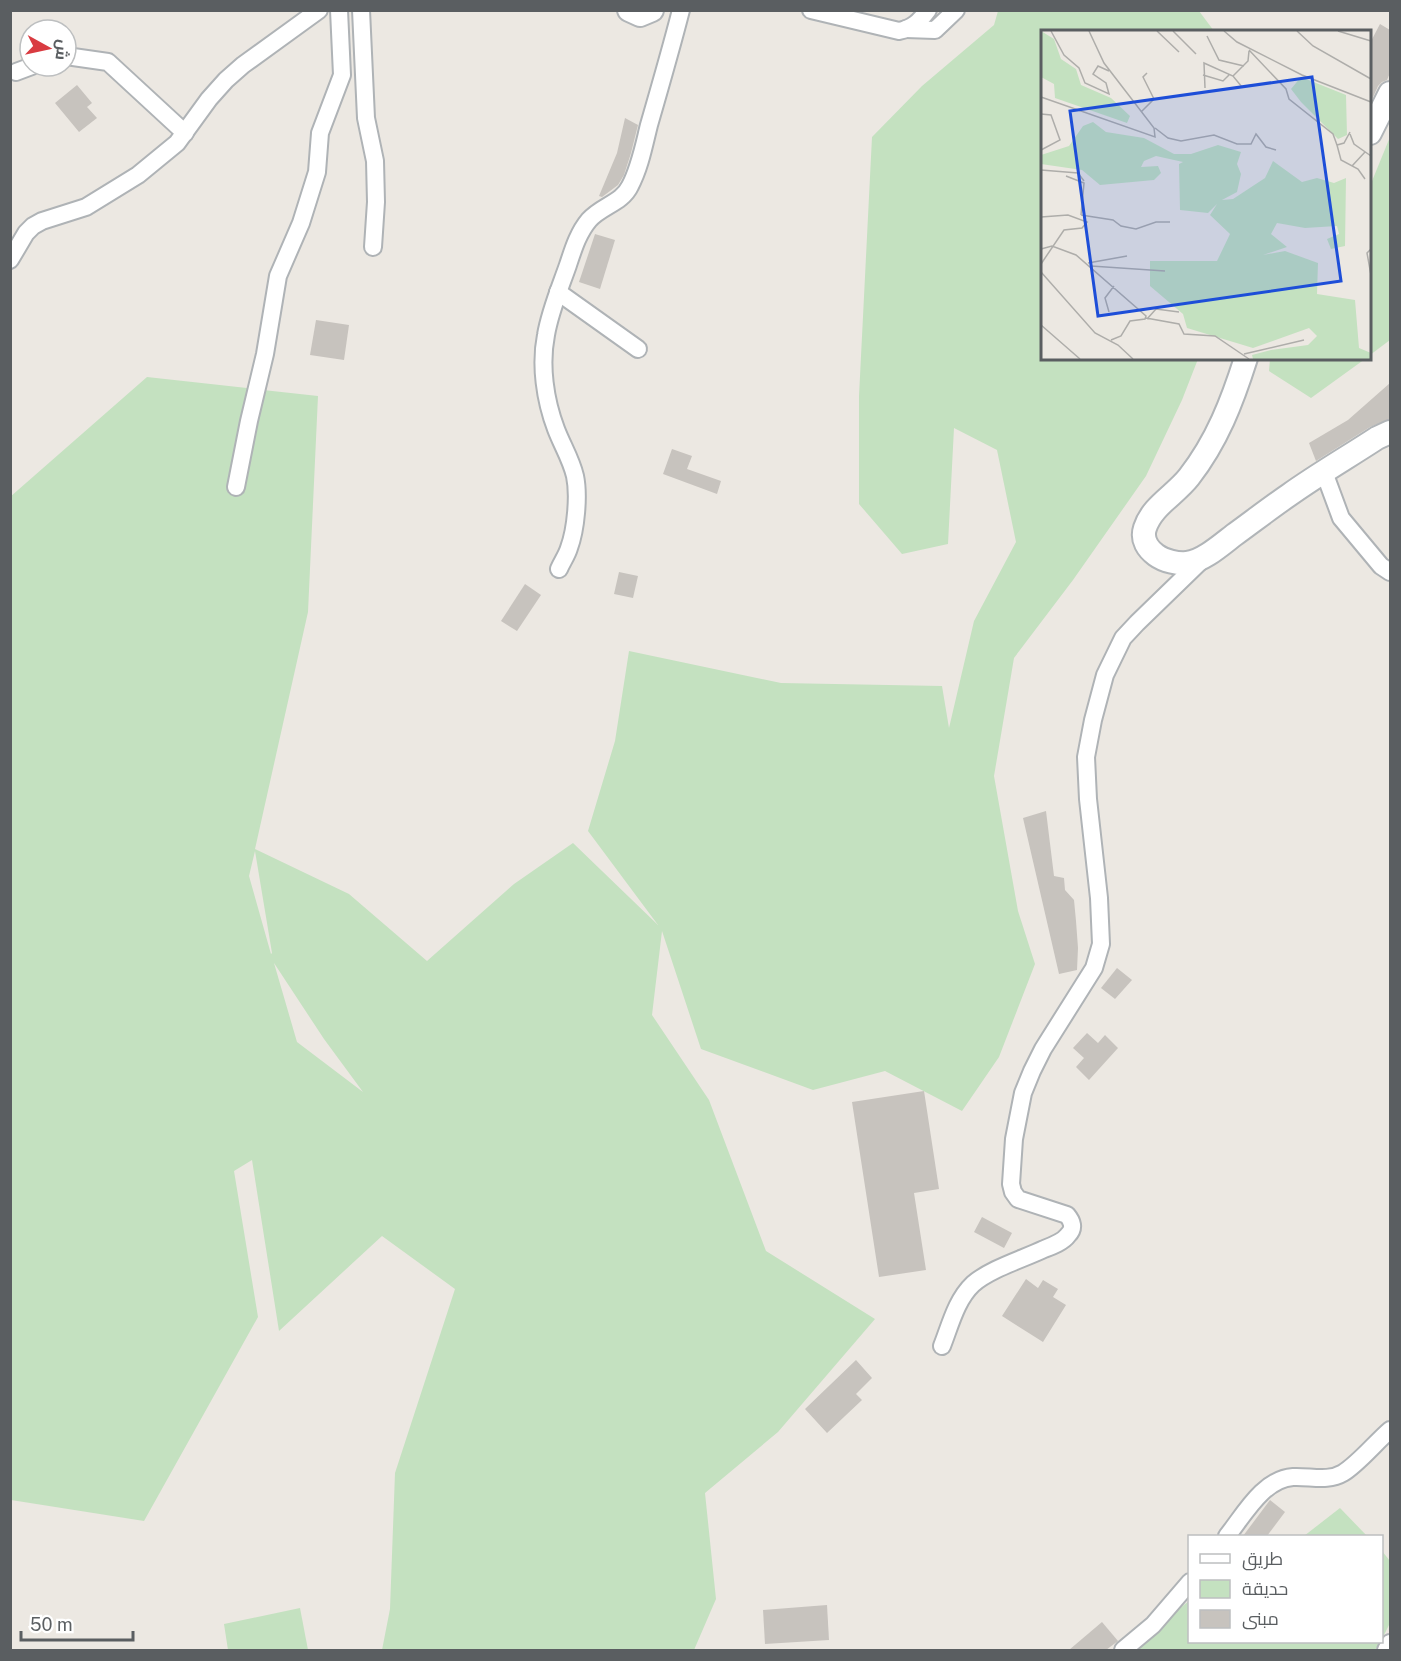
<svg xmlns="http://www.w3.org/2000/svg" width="1401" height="1661" viewBox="0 0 1401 1661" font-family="'Public Sans',Cairo,sans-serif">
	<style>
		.green { fill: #c4e1c0; fill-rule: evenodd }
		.building { fill: #c7c3be }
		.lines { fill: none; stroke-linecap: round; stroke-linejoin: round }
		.minor-casing { stroke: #afb3b6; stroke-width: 20 }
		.secondary-casing { stroke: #b1b5b8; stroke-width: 26 }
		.minor { stroke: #fff; stroke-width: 16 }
		.secondary { stroke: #fff; stroke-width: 22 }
		.inset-road { fill: none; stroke: #aeadaa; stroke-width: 1.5 }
		.view { fill: #1d4ed8; fill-opacity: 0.15; stroke: #1d4ed8; stroke-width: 3 }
		.inset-edge { fill: none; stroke: #5a5e61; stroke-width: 3 }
	</style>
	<rect width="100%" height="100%" fill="#ece8e2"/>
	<!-- green -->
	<g class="green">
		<path d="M998,11H1199L1214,31L1042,32V358L1198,359L1182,400L1146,476L1073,580L1014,658L994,776L1018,911L1035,964L999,1057L962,1111L885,1071L813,1090L701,1049L662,931L652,1015L709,1100L766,1251L875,1319L778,1432L705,1493L716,1599L694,1650H382L390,1609L395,1473L455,1289L382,1236L279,1331L252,1160L234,1171L258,1317L144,1521L11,1500L10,497L147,377L318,396L308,612L255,849L349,894L427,961L514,884L573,843L658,925L588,831L615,741L629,651L781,683L942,686L949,728L974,621L1016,542L997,450L954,428L948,544L902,554L859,504V396L872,137L922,86L994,25ZM255,851L272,953L271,954L249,876ZM274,963L324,1039L363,1092L297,1042Z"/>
		<path d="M1390,137V340L1370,355V186Z"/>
		<path d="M1270,359V358L1365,359L1311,398L1269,371Z"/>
		<path d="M1340,1508L1367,1536H1304Z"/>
		<path d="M1382,1551L1390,1561V1623L1382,1639Z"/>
		<path d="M1189,1601L1190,1642H1380L1375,1650H1126Z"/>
		<path d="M300,1608L308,1650H228L224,1624Z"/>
	</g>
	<!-- building -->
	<g class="building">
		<path d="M1380,24L1390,30V73L1387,80L1382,82L1378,86L1370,104V43Z"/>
		<path d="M77,85L92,103L87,107L97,118L79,132L55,103Z"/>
		<path d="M625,118L638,125L631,153L624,175L618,185L602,197L599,196L617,153Z"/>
		<path d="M595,234L615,240L600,289L579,282Z"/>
		<path d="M316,320L349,325L344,360L310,355Z"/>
		<path d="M1390,383V419L1370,427L1316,461L1309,443L1348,420Z"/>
		<path d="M672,449L692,456L687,469L721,481L717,494L663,474Z"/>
		<path d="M619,572L638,576L633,598L614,594Z"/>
		<path d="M525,584L541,595L517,631L501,621Z"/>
		<path d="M1046,811L1054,876L1064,878L1065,890L1074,900L1076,921L1078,948L1077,970L1059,974L1023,818Z"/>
		<path d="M1117,968L1132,980L1115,999L1101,988Z"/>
		<path d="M1087,1033L1098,1043L1105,1035L1118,1048L1089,1080L1076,1067L1084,1058L1073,1048Z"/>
		<path d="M924,1091L939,1189L914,1193L926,1270L879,1277L852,1102Z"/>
		<path d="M982,1217L1012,1233L1004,1248L974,1232Z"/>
		<path d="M1026,1279L1038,1288L1043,1280L1058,1289L1053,1297L1066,1305L1043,1342L1002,1316Z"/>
		<path d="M856,1360L872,1378L856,1394L862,1400L827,1433L805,1409Z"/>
		<path d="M1270,1500L1285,1512L1267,1536H1243Z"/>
		<path d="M827,1605L829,1640L765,1644L763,1610Z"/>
		<path d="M1102,1622L1118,1641L1106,1650H1069Z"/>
	</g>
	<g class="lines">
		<!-- minor casing -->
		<g class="minor-casing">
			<g id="minor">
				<path d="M361,10L366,118L375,161L376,202L373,247"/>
				<path d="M811,10L899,31C913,28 919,22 928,10"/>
				<path d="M906,29L935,30L956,10"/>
				<path d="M66,56L108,62L185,133"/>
				<path d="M16,72L32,66"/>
				<path d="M10,260L26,233L33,226L42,221L86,207L138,175L177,143L209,99L226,80L243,65L319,10"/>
				<path d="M558,292L638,349"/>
				<path d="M1324,472L1341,518L1381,566L1390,572"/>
				<path d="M236,487L249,421L265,354L278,276L301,223L317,172L320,133L342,75L339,10"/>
				<path d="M559,569C562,562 567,555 569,548C576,529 579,495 575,476C571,459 562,445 556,429C545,400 540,365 546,335C550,311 560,288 568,265C573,250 578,233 589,220C601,206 622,203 630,186C640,167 644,145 649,125C660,87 671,49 681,10"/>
				<path d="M942,1346C950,1326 956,1300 973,1284C990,1269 1023,1259 1044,1249C1052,1246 1063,1242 1068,1235C1075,1228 1072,1221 1067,1215L1018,1199L1013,1192L1011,1184L1014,1139L1023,1093L1032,1071L1043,1049L1094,968L1101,944L1099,898L1088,799L1086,757L1093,720L1105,675L1123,638L1137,623L1204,558"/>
				<path d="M1227,1536C1244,1515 1263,1479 1293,1477C1310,1476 1328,1482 1343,1473C1358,1464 1376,1442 1390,1430"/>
				<path d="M1123,1650L1153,1625L1190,1582"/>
				<path d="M1386,1650L1390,1643"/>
			</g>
		</g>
		<!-- secondary casing -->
		<g class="secondary-casing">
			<g id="secondary">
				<path d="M629,10L640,15L652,10"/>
				<path d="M1370,133L1390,93"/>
				<path d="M1246,358C1232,402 1217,441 1189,477C1175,495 1152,506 1145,528C1141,540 1148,549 1156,555C1164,561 1178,564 1187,563C1203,561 1221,545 1234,535C1252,522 1270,508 1289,495C1317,475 1348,457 1377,438L1390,432"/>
			</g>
		</g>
		<!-- minor -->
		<use href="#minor" class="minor"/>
		<!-- secondary -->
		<use href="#secondary" class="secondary"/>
	</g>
	<!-- overview -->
	<g transform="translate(1041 30)">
		<rect width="330" height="330" fill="#ece8e2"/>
		<path d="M0,1L13,9L20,29L35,39L40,55L70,68L89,86L86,93L14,68L13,54L0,47ZM260,47L305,65L306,105L297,109L260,72L250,59ZM52,92L65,102L103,108L133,124H150L177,115L200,122L196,134L200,144L196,162L181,170L192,169L224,148L232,131L261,152L276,148L293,153L305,148L304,216L290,219L286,209L298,204L296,196L264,198L236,193L230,204L246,217L222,225L244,221L277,233L276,264L314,270L318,318L330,323V329H212L211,325L230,320L267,315L276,306L268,298L212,318L146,298L142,284L109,256V231H176L189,204L169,185L176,174L167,183L139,180L138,134L142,132L115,126L103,131L100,137L117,136L120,143L113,150L59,155L41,140L0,134V125L28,116L42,96Z" fill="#c4e1c0"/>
		<path class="inset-road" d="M10,1L23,25L38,38L44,53L68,64L65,53L52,44L57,36L68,41M116,1L138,22M132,1L155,24M183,1L196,12L261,45L330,72M256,1L272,16L330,49M297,1L330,11M166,6L178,30L203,36M208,20L245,59L248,69L292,104L296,115L303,113L309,102M162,45L182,51L188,45M192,46L207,31L208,21M164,58L163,33L192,46L201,57M0,67L114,107L113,98L63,33L48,1M100,82L113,69L102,47L106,43M0,84L10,85L19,110L0,120M114,98L127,108L140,111L173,105L196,114H210L215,104L225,117L235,120M309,104L313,114L330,126M296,115L300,130L317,139L324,149M311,136L324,122M0,140L37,143L43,151M25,146L43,153L40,185M40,185L72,190L80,196L95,199L115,192H129M0,187L27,185L46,192L41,198L23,200L0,234M0,219L11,216L35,225L105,286L104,289L89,291L80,306L70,310M330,219L326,223L330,245M47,233L86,226M50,236L124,241M0,242L54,303L77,315L92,329M68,282L64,268L73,256M105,288L138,294L143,304L174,306L208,329M106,289L115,279L138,282M0,295L39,329M203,324L263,310"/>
		<path class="view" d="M271,47L300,251L57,286L29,81Z"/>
		<rect width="330" height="330" class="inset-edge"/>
	</g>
	<!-- border -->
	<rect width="1401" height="1661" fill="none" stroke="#5a5e61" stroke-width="24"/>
	<!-- legend -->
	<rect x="1188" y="1535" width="195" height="108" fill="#ffffff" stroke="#bdbfc0" stroke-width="1.5"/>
	<rect x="1200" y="1554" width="30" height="9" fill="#ffffff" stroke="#bdbfc0" stroke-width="1.5"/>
	<text x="1242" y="1565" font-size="18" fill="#5a5e61">طريق</text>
	<rect x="1200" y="1580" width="30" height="18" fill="#c4e1c0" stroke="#bdbfc0" stroke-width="1.5"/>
	<text x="1242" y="1595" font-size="18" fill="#5a5e61">حديقة</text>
	<rect x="1200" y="1610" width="30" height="18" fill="#c7c3be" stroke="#bdbfc0" stroke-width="1.5"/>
	<text x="1242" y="1625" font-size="18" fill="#5a5e61">مبنى</text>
	<!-- north arrow -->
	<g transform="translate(48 48) rotate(98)"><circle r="28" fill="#ffffff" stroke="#bdbfc0" stroke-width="1.5"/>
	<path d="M0-4.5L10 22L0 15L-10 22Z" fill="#d93b41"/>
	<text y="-9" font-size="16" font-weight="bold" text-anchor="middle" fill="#5a5e61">ش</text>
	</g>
	<!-- scale -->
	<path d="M21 1631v9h112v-9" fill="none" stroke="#5a5e61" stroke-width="3"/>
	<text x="30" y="1631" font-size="18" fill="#5a5e61" stroke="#ffffff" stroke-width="4.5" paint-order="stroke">50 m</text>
</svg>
